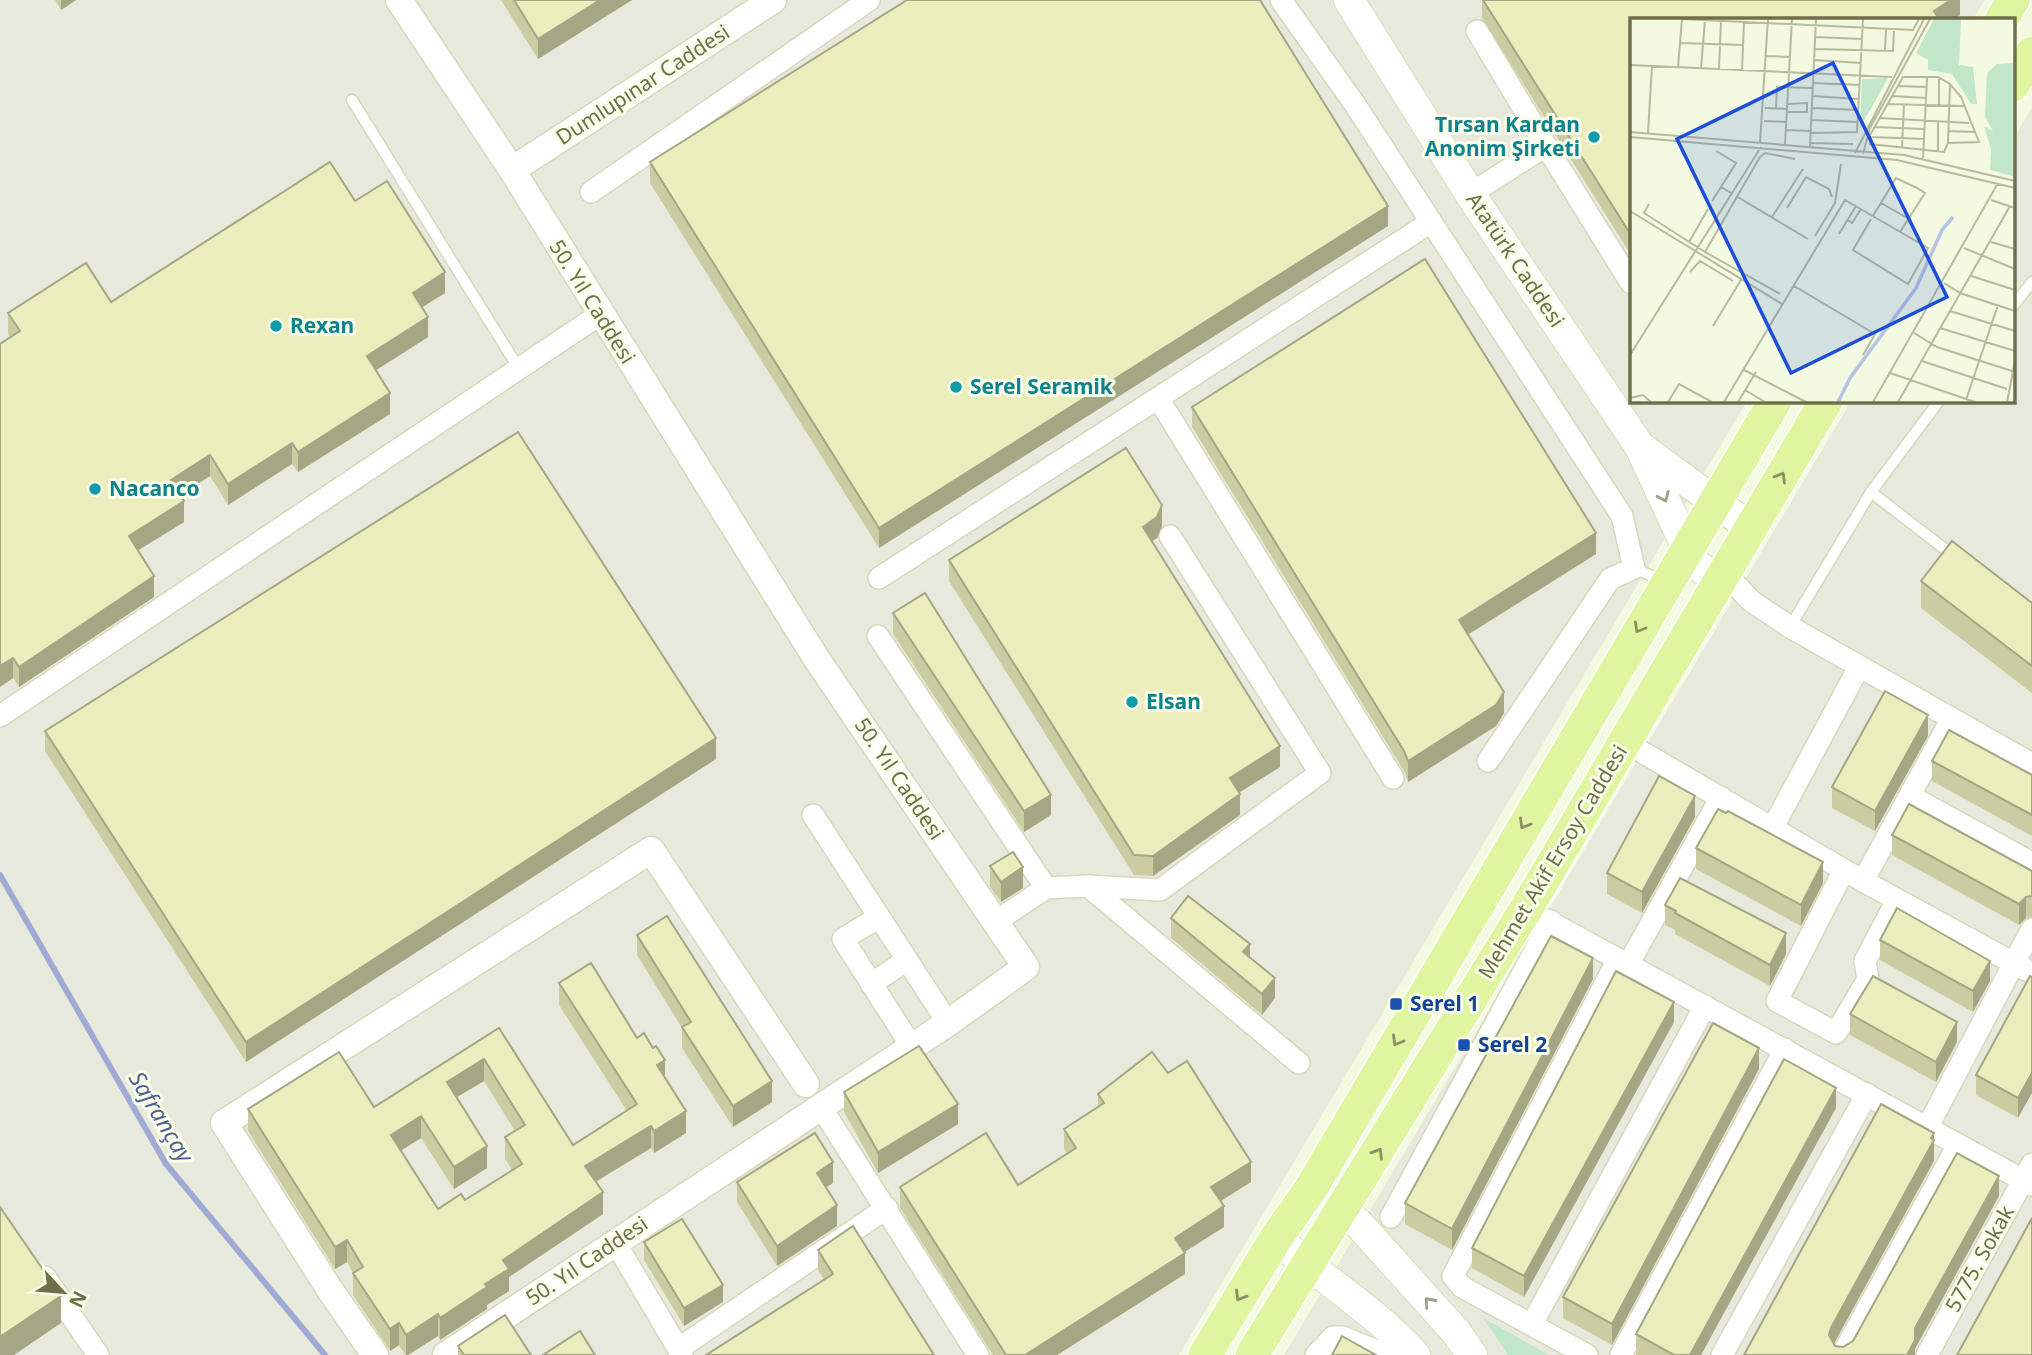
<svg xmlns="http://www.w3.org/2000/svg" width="2032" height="1355" viewBox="0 0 2032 1355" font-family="'Noto Sans',sans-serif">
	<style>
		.industrial { fill: #e8e9dd }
		.green { fill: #c2e6ca }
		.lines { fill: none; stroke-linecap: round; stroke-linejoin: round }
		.stream { stroke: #9fabd3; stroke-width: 6 }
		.service-casing { stroke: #d5d9ba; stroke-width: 13 }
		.minor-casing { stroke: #d5d9ba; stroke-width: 24 }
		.tertiary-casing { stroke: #d5d9ba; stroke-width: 29 }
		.secondary-casing { stroke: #daddb8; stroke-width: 32 }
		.primary-casing { stroke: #fff; stroke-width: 36 }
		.service { stroke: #fff; stroke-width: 10 }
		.minor { stroke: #fff; stroke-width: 21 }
		.tertiary { stroke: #fff; stroke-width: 26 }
		.secondary { stroke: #fff; stroke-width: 30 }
		.primary { stroke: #dff59f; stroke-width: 33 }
		.wall { fill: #cbcca2; fill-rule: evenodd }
		.shaded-wall { fill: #a5a684 }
		.building { fill: #ecedbc; stroke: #a5a684; stroke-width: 2; fill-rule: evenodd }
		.oneway { stroke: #8c9060 }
		.oneway2 { stroke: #a2a18a }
		.culture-dot { fill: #0f9aa8; stroke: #f8fee8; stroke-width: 2.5 }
		.transit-dot { fill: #1a4fb4; stroke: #f8fee8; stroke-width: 2.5 }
		.labels { text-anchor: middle; stroke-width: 6; stroke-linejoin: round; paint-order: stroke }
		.street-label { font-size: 21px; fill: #706f4b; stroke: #f8fee8 }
		.culture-label { font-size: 21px; font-weight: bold; fill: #0d838f; stroke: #f8fee8; text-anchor: start }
		.transit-label { font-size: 21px; font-weight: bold; fill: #164399; stroke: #f8fee8; text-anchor: start }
		.water-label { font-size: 23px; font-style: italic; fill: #505e96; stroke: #f8fee8 }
		.inset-river { fill: none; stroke: #b8c2e2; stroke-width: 3.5 }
		.inset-road { fill: none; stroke: #b7ba9d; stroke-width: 2 }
		.view { fill: #1d4ed8; fill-opacity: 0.15; stroke: #1d4ed8; stroke-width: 3.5 }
		.inset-edge { fill: none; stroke: #706f4b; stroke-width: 3.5 }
	</style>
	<rect width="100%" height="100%" fill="#f4fae2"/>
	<!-- industrial -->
	<g class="industrial">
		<path d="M0,0H1985L1973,19H1631V401H1747L1179,1355H0Z"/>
		<path d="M2032,107V1355H1284L1851,401H2013V139Z"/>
	</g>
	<!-- green -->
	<path class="green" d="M1483,1318L1549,1355H1508Z"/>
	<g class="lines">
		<!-- stream -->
		<path class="stream" d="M0,875L166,1164L325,1355"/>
		<!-- service casing -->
		<g class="service-casing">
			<g id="service">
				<path d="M352,100L519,369"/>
				<path d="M2013,306L2032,282"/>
				<path d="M1871,492L1955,557"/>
				<path d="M1634,568L1663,581"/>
				<path d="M1790,627L1871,492L1939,401"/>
			</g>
		</g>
		<!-- minor casing -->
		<g class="minor-casing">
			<g id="minor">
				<path d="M1281,0L1356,106L1622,516L1634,568L1610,579L1488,761"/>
				<path d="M1546,146L1631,283"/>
				<path d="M591,192L869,0"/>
				<path d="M1470,194L1546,146L1477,31"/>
				<path d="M1158,398L1393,778"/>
				<path d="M1725,573L1751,601L1790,627L2032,764"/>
				<path d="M879,578L1431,222"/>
				<path d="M878,636L1046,888L1088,886L1299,1063"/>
				<path d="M0,716L599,315"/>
				<path d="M1625,742L1863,881L2032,973"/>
				<path d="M1910,796L2032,863"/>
				<path d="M813,815L948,1023"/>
				<path d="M1773,827L1859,667"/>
				<path d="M1844,870L1777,1001L1836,1033L1868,979L1865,961L1897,900"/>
				<path d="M1863,881L1951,720"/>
				<path d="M1088,886L1160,890L1320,773L1170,536"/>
				<path d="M1526,909L2032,1185"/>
				<path d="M879,917L843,939L912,1047"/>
				<path d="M995,922L1046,888"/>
				<path d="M1628,965L1721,797"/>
				<path d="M871,984L907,960"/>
				<path d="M821,1107L978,1355"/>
				<path d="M1927,1128L2032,929"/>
				<path d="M1391,1217L1551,921"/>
				<path d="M615,1242L682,1355"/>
				<path d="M45,1277L98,1355"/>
				<path d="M1532,1324L1705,1006"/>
				<path d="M678,1349L887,1208"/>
				<path d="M1316,1355L1333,1337H1343L1386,1355"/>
				<path d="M1587,1355L1462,1287L1453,1276L1618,959"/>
				<path d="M1621,1355L1785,1049"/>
				<path d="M1722,1355L1867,1094"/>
				<path d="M1842,1355L1958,1145"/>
				<path d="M1927,1355L2032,1164"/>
			</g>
		</g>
		<!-- tertiary casing -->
		<g class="tertiary-casing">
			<g id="tertiary">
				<path d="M399,0L512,170L816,658L1026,967L948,1023L446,1355"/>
				<path d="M512,170L773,0"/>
				<path d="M375,1355L330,1290L224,1123L651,850L806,1084"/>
			</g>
		</g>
		<!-- secondary casing -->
		<g class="secondary-casing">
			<g id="secondary">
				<path d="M1349,0L1470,194L1640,447L1694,563L1707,572L1725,573"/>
				<path d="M1643,449L1740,520L1747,536"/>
				<path d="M1310,1190L1356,1221L1456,1332L1472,1355"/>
				<path d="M1276,1238C1321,1278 1374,1310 1415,1355"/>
			</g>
		</g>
		<!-- primary casing -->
		<g class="primary-casing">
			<g id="primary">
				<path d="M2002,19L2013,0"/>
				<path d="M2013,85L2032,53"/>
				<path d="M1205,1355L1276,1238L1310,1190L1775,401"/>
				<path d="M1252,1355L1526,909L1826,401"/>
			</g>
		</g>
		<!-- service -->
		<use href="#service" class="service"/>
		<!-- minor -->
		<use href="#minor" class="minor"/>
		<!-- tertiary -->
		<use href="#tertiary" class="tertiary"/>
		<!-- secondary -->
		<use href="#secondary" class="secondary"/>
		<!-- primary -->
		<use href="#primary" class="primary"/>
	</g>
	<!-- wall -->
	<g class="wall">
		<path d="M55,0H76L61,10Z"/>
		<path d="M501,0H632L538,59Z"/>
		<path d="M1482,0H1960V15L1953,19H1631V255L1482,18Z"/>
		<path d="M650,162L1388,226L879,548L650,183Z"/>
		<path d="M355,201L445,293L422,307L428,337L376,370L390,414L298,472L292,464L228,505L210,476L180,495L184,522L138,550L154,597L19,687L13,678L10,337L8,333V313L111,302Z"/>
		<path d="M1192,407L1596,554L1468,635L1504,713L1496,726L1408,782L1404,771L1192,427Z"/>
		<path d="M1162,526L1157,538L1152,541L1280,767L1239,793L1240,815L1153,876L1134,875L949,581V560Z"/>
		<path d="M1921,581L2032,603V693L1921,608Z"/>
		<path d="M893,613L1051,815L1024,832L893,634Z"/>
		<path d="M45,731L716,759L246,1062L45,751Z"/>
		<path d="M1928,736L1875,831L1832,808V787Z"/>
		<path d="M1932,761L2032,775V836L1932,781Z"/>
		<path d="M1695,817L1642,913L1607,894V873Z"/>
		<path d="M1892,835L2032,871V917L2026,918L2019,925L1892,855Z"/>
		<path d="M1696,848L1823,883L1801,926L1696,869Z"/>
		<path d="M990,866L1023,888L1001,902L990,887Z"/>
		<path d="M1665,905L1786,954L1770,986L1675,934V930L1665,925Z"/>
		<path d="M1171,918L1250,957L1275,998L1262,1015L1171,938Z"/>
		<path d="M637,935L772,1102L733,1127L682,1048V1028L637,955Z"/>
		<path d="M1880,940L1990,981L1973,1012L1880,960Z"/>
		<path d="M2030,976L2018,1118L1976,1095V1075Z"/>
		<path d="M1593,979L1452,1250L1405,1224V1203Z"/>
		<path d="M559,983L637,1038L665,1077L686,1133L654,1153L651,1148L596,1182L603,1214L509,1277V1291L487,1305V1309L440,1340L438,1336L408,1355H405L399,1345L390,1351L353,1295V1273L347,1262L335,1269L248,1131V1109L374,1107L499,1028L573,1145L627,1111L559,1005ZM484,1081L515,1131L505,1137V1159L512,1170L465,1200L438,1209L401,1150L421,1138L454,1189L487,1168L457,1097Z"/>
		<path d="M1850,1014L1957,1042L1936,1082L1850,1035Z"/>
		<path d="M1674,1022L1524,1297L1472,1268V1248Z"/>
		<path d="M1759,1069L1612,1345L1563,1318V1297Z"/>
		<path d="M844,1092L958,1124L878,1173L844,1112Z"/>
		<path d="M1098,1094L1251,1182L1221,1201L1224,1227L1184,1252L1185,1274L1057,1355H993L900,1208V1187L1018,1185L1067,1153L1064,1149V1129L1098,1107Z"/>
		<path d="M1836,1108L1701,1355H1636V1334Z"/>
		<path d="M737,1182L833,1183L826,1187L837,1226L777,1266L737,1202Z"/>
		<path d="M644,1242L723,1302L684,1326L644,1260Z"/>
		<path d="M818,1250L934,1355L824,1280L818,1270Z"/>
		<path d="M458,1346L531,1355H458Z"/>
	</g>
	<!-- shaded-wall -->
	<g class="shaded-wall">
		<path d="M61,0H76L61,10Z"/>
		<path d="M600,0H632L538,59V39Z"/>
		<path d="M1951,0H1960V15L1953,19H1934V11Z"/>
		<path d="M1388,206V226L879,548V528Z"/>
		<path d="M445,272V293L413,313V293Z"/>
		<path d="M428,317V337L367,376V356Z"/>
		<path d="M390,393V414L298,472V452Z"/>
		<path d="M292,443V464L228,505V484Z"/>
		<path d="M210,455V476L171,501V480Z"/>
		<path d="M184,501V522L129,556V536Z"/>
		<path d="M1162,505V526L1157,538L1143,547V527Z"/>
		<path d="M1596,533V554L1459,640V620Z"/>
		<path d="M154,576V597L19,687V667Z"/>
		<path d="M13,658V678L0,687V666Z"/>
		<path d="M1504,692V713L1496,726L1408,782V761Z"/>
		<path d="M1928,715V736L1875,831V811Z"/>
		<path d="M716,738V759L246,1062V1042Z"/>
		<path d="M1280,746V767L1230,798V778Z"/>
		<path d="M1240,794V815L1153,876V856Z"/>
		<path d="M1051,795V815L1024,832V811Z"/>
		<path d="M1695,796V817L1642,913V892Z"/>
		<path d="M1823,862V883L1801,926V905Z"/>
		<path d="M1023,867V888L1001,902V882Z"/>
		<path d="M2026,897V918L2019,925V904Z"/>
		<path d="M1786,933V954L1770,986V965Z"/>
		<path d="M1250,944V964L1243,952Z"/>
		<path d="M1593,958V979L1452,1250V1229Z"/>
		<path d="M1990,961V981L1973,1012V991Z"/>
		<path d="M1275,978V998L1262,1015V994Z"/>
		<path d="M1674,1002V1022L1524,1297V1276Z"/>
		<path d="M1957,1022V1042L1936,1082V1062Z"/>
		<path d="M1759,1048V1069L1612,1345V1324Z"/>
		<path d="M484,1059V1081L447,1103V1082Z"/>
		<path d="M665,1060V1082L657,1065Z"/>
		<path d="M2032,1073V1093L2018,1118V1098Z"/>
		<path d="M772,1081V1102L733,1127V1106Z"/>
		<path d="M1836,1088V1108L1701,1355H1690Z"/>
		<path d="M958,1104V1124L878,1173V1152Z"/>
		<path d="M686,1111V1133L654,1153V1131Z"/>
		<path d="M421,1116V1138L391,1157V1135Z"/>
		<path d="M651,1126V1148L585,1188V1166Z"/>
		<path d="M1934,1133V1161L1831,1349L1829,1335L1831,1328Z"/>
		<path d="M487,1146V1168L454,1189V1167Z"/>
		<path d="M833,1162V1183L817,1193V1173Z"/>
		<path d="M1251,1162V1182L1211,1207V1187Z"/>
		<path d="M1999,1176V1196L1915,1349V1355H1907L1915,1328Z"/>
		<path d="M603,1192V1214L509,1277V1291L487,1305V1309L440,1340V1318L485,1284L503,1260Z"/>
		<path d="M837,1205V1226L777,1266V1246Z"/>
		<path d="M1224,1206V1227L1175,1258V1238Z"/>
		<path d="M347,1240V1262L335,1269V1247Z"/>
		<path d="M1185,1253V1274L1057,1355H1025Z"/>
		<path d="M723,1285V1302L684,1326V1308Z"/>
		<path d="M61,1296V1323L14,1355H0V1337Z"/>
		<path d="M438,1314V1336L408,1355H406V1335Z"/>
		<path d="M399,1323V1345L390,1351V1329Z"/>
	</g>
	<!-- building -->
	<g class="building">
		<path d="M514,0H600L538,39Z"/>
		<path d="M907,0H1260L1388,206L879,528L650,162Z"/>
		<path d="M1483,0H1951L1934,11L1939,19H1631V235Z"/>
		<path d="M330,162L355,201L387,181L445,272L413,293L428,317L367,356L390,393L298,452L292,443L228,484L210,455L171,480L184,501L129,536L154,576L19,667L13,658L0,666V344L20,331L8,313L86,263L111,302Z"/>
		<path d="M1425,259L1596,533L1459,620L1504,692L1496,705L1408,761L1404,751L1192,407Z"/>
		<path d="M518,432L716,738L246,1042L45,731Z"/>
		<path d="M1126,448L1162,505L1157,517L1143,527L1280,746L1230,778L1240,794L1153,856L1134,855L949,560Z"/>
		<path d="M1952,541L2032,603V666L1921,581Z"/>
		<path d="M925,593L1051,795L1024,811L893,613Z"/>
		<path d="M1885,691L1928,715L1875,811L1832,787Z"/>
		<path d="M1949,730L2032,775V815L1932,761Z"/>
		<path d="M1659,776L1695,796L1642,892L1607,873Z"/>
		<path d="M1909,804L2032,871V896L2026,897L2019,904L1892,835Z"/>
		<path d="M1718,809L1726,813L1728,811L1823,862L1801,905L1696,848Z"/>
		<path d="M1013,852L1023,867L1001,882L990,866Z"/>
		<path d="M1680,878L1786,933L1770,965L1675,913L1676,911L1665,905Z"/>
		<path d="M1188,896L1250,944L1243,952L1275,978L1262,994L1171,918Z"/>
		<path d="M1897,908L1990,961L1973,991L1880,940Z"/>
		<path d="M667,916L772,1081L733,1106L682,1027L691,1022L637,935Z"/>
		<path d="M1551,936L1593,958L1452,1229L1405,1203Z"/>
		<path d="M591,963L637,1038L644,1033L653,1048L656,1046L665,1060L657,1065L686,1111L654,1131L651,1126L585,1166L603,1192L503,1260L509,1269L485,1284L487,1287L440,1318L438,1314L406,1335L399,1323L390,1329L353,1273L363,1267L347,1240L335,1247L248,1109L339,1052L374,1107L499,1028L573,1145L637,1104L559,983ZM484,1059L525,1125L505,1137L522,1164L465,1200L461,1194L438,1209L391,1135L421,1116L454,1167L487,1146L447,1082Z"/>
		<path d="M1616,971L1674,1002L1524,1276L1472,1248Z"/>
		<path d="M1873,976L1957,1022L1936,1062L1850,1014Z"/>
		<path d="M2030,976L2032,977V1073L2018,1098L1976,1075Z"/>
		<path d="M1713,1023L1759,1048L1612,1324L1563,1297Z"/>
		<path d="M919,1046L958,1104L878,1152L844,1092Z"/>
		<path d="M1152,1052L1168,1073L1187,1061L1251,1162L1211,1187L1224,1206L1175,1238L1185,1253L1025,1355H1006L900,1187L986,1133L1018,1185L1076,1148L1064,1129L1104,1103L1098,1094Z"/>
		<path d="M1784,1059L1836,1088L1690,1355H1674L1636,1334Z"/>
		<path d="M1881,1104L1934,1133L1931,1138L1934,1140L1831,1328L1829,1335L1835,1346L1843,1347L1853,1341L1957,1153L1999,1176L1915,1328V1340L1907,1355H1744Z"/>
		<path d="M815,1133L833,1162L817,1173L837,1205L777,1246L737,1182Z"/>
		<path d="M0,1207L61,1296L0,1337Z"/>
		<path d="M2032,1218V1355H1957Z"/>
		<path d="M682,1219L723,1285L684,1308L644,1242Z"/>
		<path d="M853,1226L934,1355H706L833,1274L818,1250Z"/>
		<path d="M505,1315L531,1355H464L458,1346Z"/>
		<path d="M580,1331L595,1355H543Z"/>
		<path d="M1342,1336L1376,1355H1332Z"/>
	</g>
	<!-- one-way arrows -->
	<defs><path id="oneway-chevron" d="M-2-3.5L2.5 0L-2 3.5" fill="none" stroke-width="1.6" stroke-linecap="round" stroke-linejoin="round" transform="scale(1.75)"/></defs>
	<g class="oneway">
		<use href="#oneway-chevron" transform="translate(1781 477) rotate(-59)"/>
		<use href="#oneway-chevron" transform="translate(1639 628) rotate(120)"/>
		<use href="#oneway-chevron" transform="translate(1524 824) rotate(120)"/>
		<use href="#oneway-chevron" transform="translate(1397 1041) rotate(120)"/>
		<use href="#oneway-chevron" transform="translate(1378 1153) rotate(-59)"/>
		<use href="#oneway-chevron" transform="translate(1240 1296) rotate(121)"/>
	</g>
	<g class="oneway2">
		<use href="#oneway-chevron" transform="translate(1664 497) rotate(66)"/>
		<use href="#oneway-chevron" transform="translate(1429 1302) rotate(-132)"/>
	</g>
	<!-- markers -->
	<g class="culture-dot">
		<circle cx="1594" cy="137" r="7"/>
		<circle cx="276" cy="326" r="7"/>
		<circle cx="956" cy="387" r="7"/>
		<circle cx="95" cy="489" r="7"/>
		<circle cx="1132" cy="702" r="7"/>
	</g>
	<g class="transit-dot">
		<rect x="1389" y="997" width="14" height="14" rx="3.5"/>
		<rect x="1457" y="1038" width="14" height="14" rx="3.5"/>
	</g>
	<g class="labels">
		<!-- street labels -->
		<g class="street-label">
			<text transform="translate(643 85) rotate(-33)" y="7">Dumlupınar Caddesi</text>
			<text transform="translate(1515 260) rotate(56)" y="7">Atatürk Caddesi</text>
			<text transform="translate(592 302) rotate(58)" y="7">50. Yıl Caddesi</text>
			<text transform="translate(899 779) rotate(56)" y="7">50. Yıl Caddesi</text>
			<text transform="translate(1553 862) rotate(-59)" y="7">Mehmet Akif Ersoy Caddesi</text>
			<text transform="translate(1980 1259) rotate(-61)" y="7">5775. Sokak</text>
			<text transform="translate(587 1261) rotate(-34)" y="7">50. Yıl Caddesi</text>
		</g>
		<!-- culture labels -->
		<g class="culture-label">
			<text x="1580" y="132" text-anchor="end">Tırsan Kardan<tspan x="1580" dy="24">Anonim Şirketi</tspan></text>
			<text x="290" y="333">Rexan</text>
			<text x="970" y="394">Serel Seramik</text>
			<text x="109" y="496">Nacanco</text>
			<text x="1146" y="709">Elsan</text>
		</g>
		<!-- transit labels -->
		<g class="transit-label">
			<text x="1410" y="1011">Serel 1</text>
			<text x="1478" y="1052">Serel 2</text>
		</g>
		<!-- water labels -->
		<g class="water-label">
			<text transform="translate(161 1117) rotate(59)" y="8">Safrançay</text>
		</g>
	</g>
	<!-- overview -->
	<g transform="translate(1630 18)">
		<rect width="385" height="385" fill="#f4fae2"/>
		<path d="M304,1H331L329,47L343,49L347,86H341L322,56L298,52V42L286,35ZM385,45V159L360,152L361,132L354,108L363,113L355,99L357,55L367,46ZM258,60L230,110L232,61Z" fill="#c2e6ca"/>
		<path class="inset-river" d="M208,384L220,360L286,270L312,212L323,199"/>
		<path class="inset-road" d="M52,1L283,12L289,1M185,19L232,21M50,25L113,27M185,31L263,33L264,11M255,32L256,11M136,38L160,39M184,42L231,45M0,47L262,59M48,49L52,1M71,50L75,2M89,51L91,2M112,52L114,4M273,59H308L320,66L331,79L349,124L318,125L314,134L240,126V117ZM183,65L230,67M267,68L297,69M182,78L229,81M262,78L296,80M258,86L334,88M309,88V59M135,90L158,91M146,90L147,69L183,70M182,90L228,92M158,94H177V85L158,86M249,100L339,105M181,102L228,104M134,103L157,104M244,109L295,111M156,112L181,113M318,113L345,114M0,114L274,137L385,163M18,115L22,48M181,115L227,114L233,1M0,119L267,142L385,170M240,119L295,121M130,124L138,1M318,124L320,66M180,125L223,126M155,126L162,1M180,128L186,1M272,129L274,86M86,133L106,145L91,169M308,133V103M225,135L294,1M233,136L240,110L300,1M293,140L297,60M106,178L178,221M361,182L385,190M82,183L91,169L101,175M251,185L279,201M19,186L14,195L75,234M157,190L176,159L199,171L202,179M0,193L152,286M243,198L266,160L287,170L295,175L270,214M142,199L173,151M218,202L222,205L231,191M209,216L226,188M185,218L205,185L211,146M59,224L78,191M361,224L385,231M334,230L385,251M60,254L70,243L103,263M341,258L385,272M314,265L330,275L385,293M164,268L245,316L233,337M150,276L75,234L130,139L135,135L165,141M320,293L385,313M83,308L111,262M310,310L385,333M284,315L307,329L382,353M0,337L131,129M292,343L377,371M114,352L176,384M260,355L345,384M115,372L135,384M0,380L13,377L21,384M336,382L368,287M38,384L49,366L82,384M94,384L215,182L298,230L278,266L223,232L241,201M108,384L126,354M243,384L368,165M268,384L380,188M377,384L385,343"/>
		<path class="view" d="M203,45L317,279L161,355L47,121Z"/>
		<rect width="385" height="385" class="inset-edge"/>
	</g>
	<!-- north arrow -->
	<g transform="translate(63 1292) rotate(116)" stroke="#f8fee8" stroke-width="5" paint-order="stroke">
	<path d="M0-5L12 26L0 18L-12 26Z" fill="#706f4b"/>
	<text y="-10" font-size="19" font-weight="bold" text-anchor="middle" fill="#706f4b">N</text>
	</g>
</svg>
